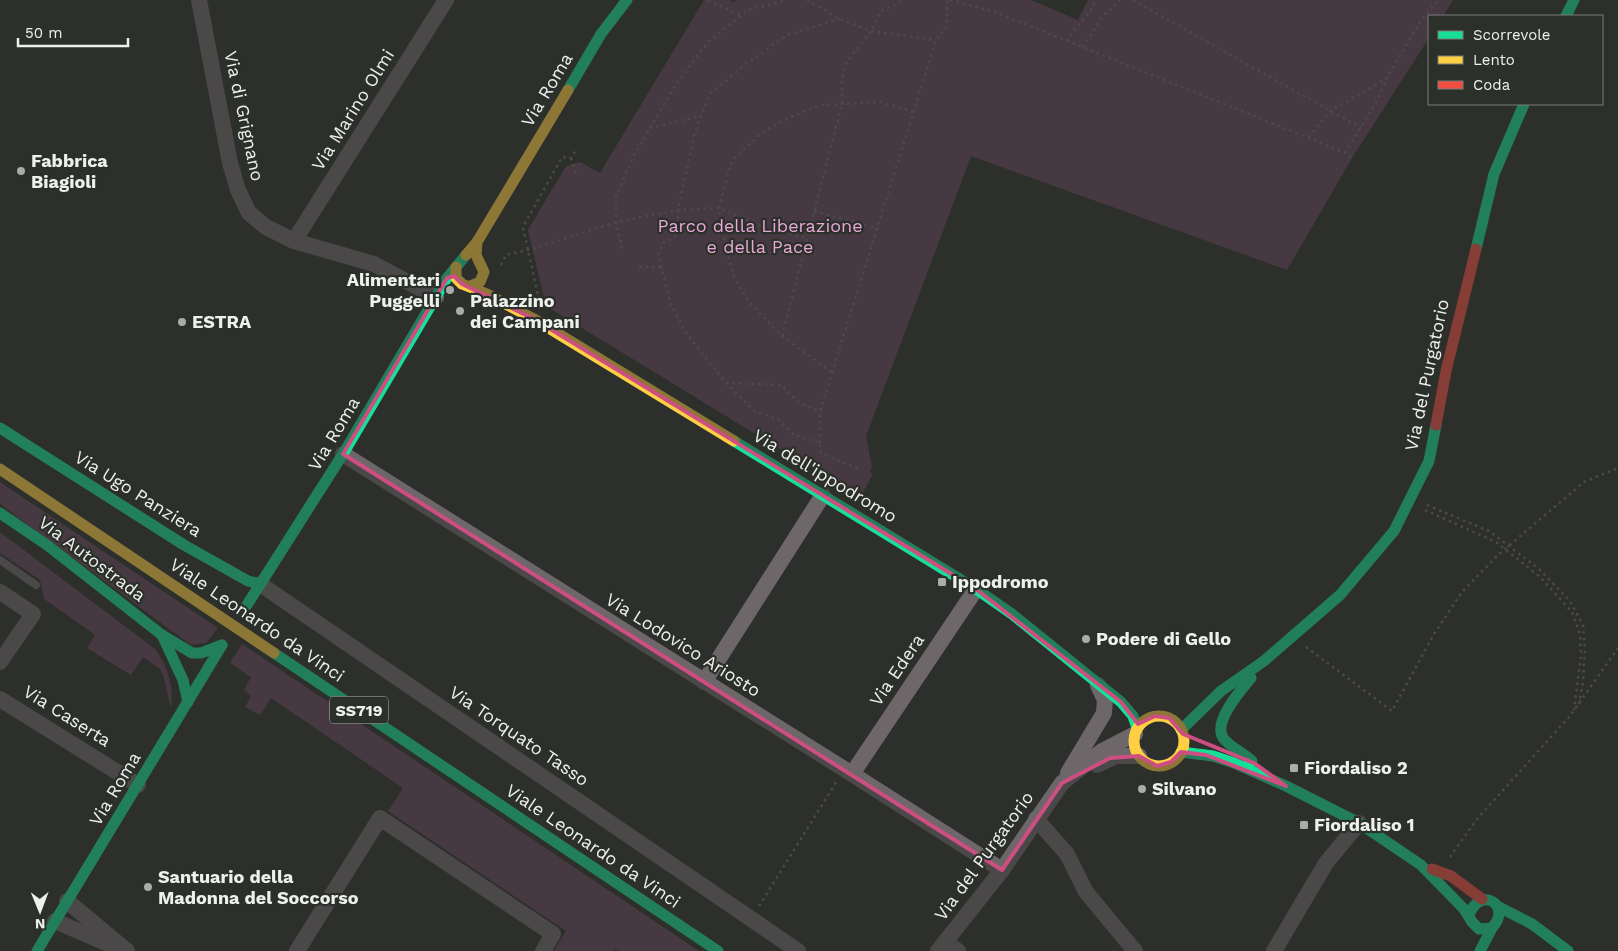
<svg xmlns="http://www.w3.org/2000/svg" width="1618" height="951" viewBox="0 0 1618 951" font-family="'Work Sans',sans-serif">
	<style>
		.green { fill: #65465c }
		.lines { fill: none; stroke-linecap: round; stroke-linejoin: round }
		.path { stroke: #6e6a6c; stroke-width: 2.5; stroke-dasharray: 2.5 4; stroke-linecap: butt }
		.lane { stroke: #6d676a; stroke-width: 8 }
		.street { stroke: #6d676a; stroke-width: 16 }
		.fast { stroke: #16e098; stroke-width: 11 }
		.slow { stroke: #ffcf43; stroke-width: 11 }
		.jam { stroke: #f24e42; stroke-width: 11 }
		.marked { fill: none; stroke: #cd4e80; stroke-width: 4; stroke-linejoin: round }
		.poi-dot { fill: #aaaca9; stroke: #2c302b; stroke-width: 2 }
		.labels { text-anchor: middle; stroke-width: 4.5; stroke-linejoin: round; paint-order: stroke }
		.shield { fill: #2c302b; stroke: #b4b6b3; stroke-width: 1 }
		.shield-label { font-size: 16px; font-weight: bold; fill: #eef0ed }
		.street-label { font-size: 18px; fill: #eef0ed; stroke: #2c302b }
		.poi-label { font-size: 18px; font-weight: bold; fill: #eef0ed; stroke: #2c302b; text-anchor: start }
		.park-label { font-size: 18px; fill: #e9a7d5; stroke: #2c302b }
	</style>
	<rect width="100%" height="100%" fill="#2d2f2c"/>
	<!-- green -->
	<g class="green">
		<path d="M704,0H730L733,2L737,0H1031L1078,20L1088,0H1453L1443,16H1429V38L1352,158L1287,270L971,156L866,436L872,467L870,472L873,474L860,498L546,306L528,230L566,166L580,162L600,173Z"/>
		<path d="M0,482L218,628L206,643L191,645L0,504Z"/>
		<path d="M0,532L155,649C168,667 174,686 171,709L164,678L160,669L143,657L131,675L87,648L95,635L44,599L40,580L0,553Z"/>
		<path d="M242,644L699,951H619L615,949L614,951H554L566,931L388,811L403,788L271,698L260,715L245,707L251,696L244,690L251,677L230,663Z"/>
	</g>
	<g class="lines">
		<!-- path -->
		<g class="path">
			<path d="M708,0L740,15"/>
			<path d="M807,0L840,19L871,31L936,40"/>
			<path d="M950,0L995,12L1309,138L1345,153L1352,158"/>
			<path d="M1133,0L1361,128"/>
			<path d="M840,19L787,35L746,64L710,94L695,131L678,210V231L674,238L664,242L658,254L670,302L686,333L726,383L754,411L778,419L794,435L820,443L821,453L858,469"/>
			<path d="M1066,41L1092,8L1095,0"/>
			<path d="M1083,47L1102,17L1120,0"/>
			<path d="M650,128L701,116"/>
			<path d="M1309,137L1330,111L1386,79L1420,22L1438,0"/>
			<path d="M1345,153L1378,99L1386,81"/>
			<path d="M571,158L577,177"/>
			<path d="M814,211L878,229"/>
			<path d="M622,249L616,222V197L633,157L676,84L708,42L748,10L787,0"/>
			<path d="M501,265L506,255L533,249L616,222L678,210L719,208L765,227L807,238"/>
			<path d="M639,267H662"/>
			<path d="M539,300L523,227L562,157L571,158L576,150"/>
			<path d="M782,336L842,104V79L846,63L871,31L881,11L904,0"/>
			<path d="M831,372L782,336L749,302L734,277L725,245L719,208L732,160L764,131L791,117L821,105L880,102L914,112"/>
			<path d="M726,383L782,385L800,404L820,411"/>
			<path d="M820,443V411L936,40L947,26V0"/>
			<path d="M1427,505L1489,531L1538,568L1570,601L1583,625L1585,648L1583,682L1579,704"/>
			<path d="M1425,510L1496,542L1540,577L1572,612L1580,634L1581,656L1574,710"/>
			<path d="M1306,647L1392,711L1434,634L1462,592L1498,555L1584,482L1618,468"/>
			<path d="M1450,857L1477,819L1570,716L1618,648"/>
			<path d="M759,906L837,781"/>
		</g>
		<!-- lane -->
		<path class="lane" d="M0,560L36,585"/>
		<!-- street -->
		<g class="street">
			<path d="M199,0L230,163L238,190L249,213L266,227L294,241L374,264L436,297"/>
			<path d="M294,241L446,0"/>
			<path d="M343,454L852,774L1002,870"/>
			<path d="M260,584L798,951"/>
			<path d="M0,592L33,614L0,662"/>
			<path d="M704,682L823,495"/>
			<path d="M0,699L138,785"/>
			<path d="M1097,765L1116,756H1139"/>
			<path d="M1068,773L1104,713L1105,700L1098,685"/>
			<path d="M852,774L976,589"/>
			<path d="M1036,819L1067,854L1086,892L1135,951"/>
			<path d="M67,901L127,951"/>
			<path d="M55,921L113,946"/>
			<path d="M945,942L958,951"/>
			<path d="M297,951L380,818L553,934L543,951"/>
			<path d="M938,951L1002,870L1062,783L1102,751L1135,734"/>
			<path d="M1274,951L1326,863L1359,823"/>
		</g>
		<!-- fast -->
		<g class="fast">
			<path d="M1566,16L1574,0"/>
			<path d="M568,90L601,34L627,0"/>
			<path d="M1476,249L1494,174L1524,104"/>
			<path d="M0,428L184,545L248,581L260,584"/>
			<path d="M734,441L976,589L1012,614L1121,702L1133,716L1137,728"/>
			<path d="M0,513L47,545L162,635L192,653H201L222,645"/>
			<path d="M247,605L343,454L447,278L466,255"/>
			<path d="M162,635L183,680L188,702"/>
			<path d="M274,653L718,951"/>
			<path d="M1251,678C1241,690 1211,723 1224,739C1230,747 1244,753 1252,761"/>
			<path d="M1181,730L1221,691L1264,661L1340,595L1394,531L1429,461L1436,425"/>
			<path d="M1181,752L1213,756L1234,763L1286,786L1359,823L1421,865L1464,909L1472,922L1479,929L1492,928C1513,905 1480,885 1469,915"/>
			<path d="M1497,906L1532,924L1568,951"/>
			<path d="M37,951L222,645"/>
			<path d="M1480,951L1492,928"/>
		</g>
		<!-- slow -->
		<g class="slow">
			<path d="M466,255L477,242L568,90"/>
			<path d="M456,267V278L462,284L487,294L534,319L734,441"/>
			<path d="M470,286L480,282L484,272L476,255L477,242"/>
			<path d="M0,469L274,653"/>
			<circle cx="1159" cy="741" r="25"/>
		</g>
		<!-- jam -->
		<g class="jam">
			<path d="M1436,425L1446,371L1476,249"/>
			<path d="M1432,869L1451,876L1482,899"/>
		</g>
	</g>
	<!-- marked area -->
	<path d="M0 0H1618V951H0ZM454,276L462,284L534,319L976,589L1121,702L1138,724L1155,716L1169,718L1183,734L1254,763L1286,786L1206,755L1181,752L1171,762L1157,766L1139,756L1110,758L1062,783L1002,870L343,454L447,278Z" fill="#2d2f2c" fill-opacity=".55" fill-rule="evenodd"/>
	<path class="marked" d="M454,276L462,284L534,319L976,589L1121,702L1138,724L1155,716L1169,718L1183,734L1254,763L1286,786L1206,755L1181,752L1171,762L1157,766L1139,756L1110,758L1062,783L1002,870L343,454L447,278Z"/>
	<!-- markers -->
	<g class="poi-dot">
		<circle cx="21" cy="171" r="5"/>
		<circle cx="450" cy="290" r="5"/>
		<circle cx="460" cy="311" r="5"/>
		<circle cx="182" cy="322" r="5"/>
		<rect x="937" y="577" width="10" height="10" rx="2.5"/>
		<circle cx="1086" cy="639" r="5"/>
		<rect x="1289" y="763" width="10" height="10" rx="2.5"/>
		<circle cx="1142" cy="789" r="5"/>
		<rect x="1299" y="820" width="10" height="10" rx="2.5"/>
		<circle cx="148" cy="887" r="5"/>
	</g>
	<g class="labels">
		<!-- shield labels -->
		<rect class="shield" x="330" y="696.5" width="58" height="27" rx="4"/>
		<g class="shield-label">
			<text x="359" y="716">SS719</text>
		</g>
		<!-- street labels -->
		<g class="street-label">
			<text transform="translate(547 90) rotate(-59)" y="6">Via Roma</text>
			<text transform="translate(353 110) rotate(-58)" y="6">Via Marino Olmi</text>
			<text transform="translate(244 116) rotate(78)" y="6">Via di Grignano</text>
			<text transform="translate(1427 375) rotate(-78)" y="6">Via del Purgatorio</text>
			<text transform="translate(334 434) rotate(-59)" y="6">Via Roma</text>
			<text transform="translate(825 476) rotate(31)" y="6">Via dell'ippodromo</text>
			<text transform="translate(138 494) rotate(32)" y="6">Via Ugo Panziera</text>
			<text transform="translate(92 559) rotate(37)" y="6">Via Autostrada</text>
			<text transform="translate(257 620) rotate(34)" y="6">Viale Leonardo da Vinci</text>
			<text transform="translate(683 645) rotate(32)" y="6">Via Lodovico Ariosto</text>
			<text transform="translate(897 670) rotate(-56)" y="6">Via Edera</text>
			<text transform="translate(67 716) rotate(32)" y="6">Via Caserta</text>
			<text transform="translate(519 736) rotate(34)" y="6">Via Torquato Tasso</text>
			<text transform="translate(115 789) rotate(-59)" y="6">Via Roma</text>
			<text transform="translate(593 846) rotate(34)" y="6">Viale Leonardo da Vinci</text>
			<text transform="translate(984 856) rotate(-54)" y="6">Via del Purgatorio</text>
		</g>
		<!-- poi labels -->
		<g class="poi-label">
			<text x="31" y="167">Fabbrica<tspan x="31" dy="21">Biagioli</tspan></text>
			<text x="440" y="286" text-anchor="end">Alimentari<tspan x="440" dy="21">Puggelli</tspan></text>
			<text x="470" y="307">Palazzino<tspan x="470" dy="21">dei Campani</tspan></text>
			<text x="192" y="328">ESTRA</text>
			<text x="952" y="588">Ippodromo</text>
			<text x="1096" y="645">Podere di Gello</text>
			<text x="1304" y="774">Fiordaliso 2</text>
			<text x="1152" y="795">Silvano</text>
			<text x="1314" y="831">Fiordaliso 1</text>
			<text x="158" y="883">Santuario della<tspan x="158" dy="21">Madonna del Soccorso</tspan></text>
		</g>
		<!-- park labels -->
		<g class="park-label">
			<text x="760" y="232">Parco della Liberazione<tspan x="760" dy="21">e della Pace</tspan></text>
		</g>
	</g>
	<!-- legend -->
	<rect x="1428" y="15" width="175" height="90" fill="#2c302b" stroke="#7a7d79"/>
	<rect x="1438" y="31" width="25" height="8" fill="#16e098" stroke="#7a7d79"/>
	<text x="1473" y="40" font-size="15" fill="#eef0ed">Scorrevole</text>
	<rect x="1438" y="56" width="25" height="8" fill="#ffcf43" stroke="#7a7d79"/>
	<text x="1473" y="65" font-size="15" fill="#eef0ed">Lento</text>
	<rect x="1438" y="81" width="25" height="8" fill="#f24e42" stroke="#7a7d79"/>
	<text x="1473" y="90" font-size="15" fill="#eef0ed">Coda</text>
	<!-- north arrow -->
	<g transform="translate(40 911) rotate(179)" stroke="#2c302b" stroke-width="4" paint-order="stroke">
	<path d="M0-4L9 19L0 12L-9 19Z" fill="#eef0ed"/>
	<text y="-8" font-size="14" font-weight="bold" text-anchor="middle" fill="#eef0ed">N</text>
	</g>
	<!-- scale -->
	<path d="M18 38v8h110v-8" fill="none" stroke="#eef0ed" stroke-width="2.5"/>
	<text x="25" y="38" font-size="15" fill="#eef0ed" stroke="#2c302b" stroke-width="4" paint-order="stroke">50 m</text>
</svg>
